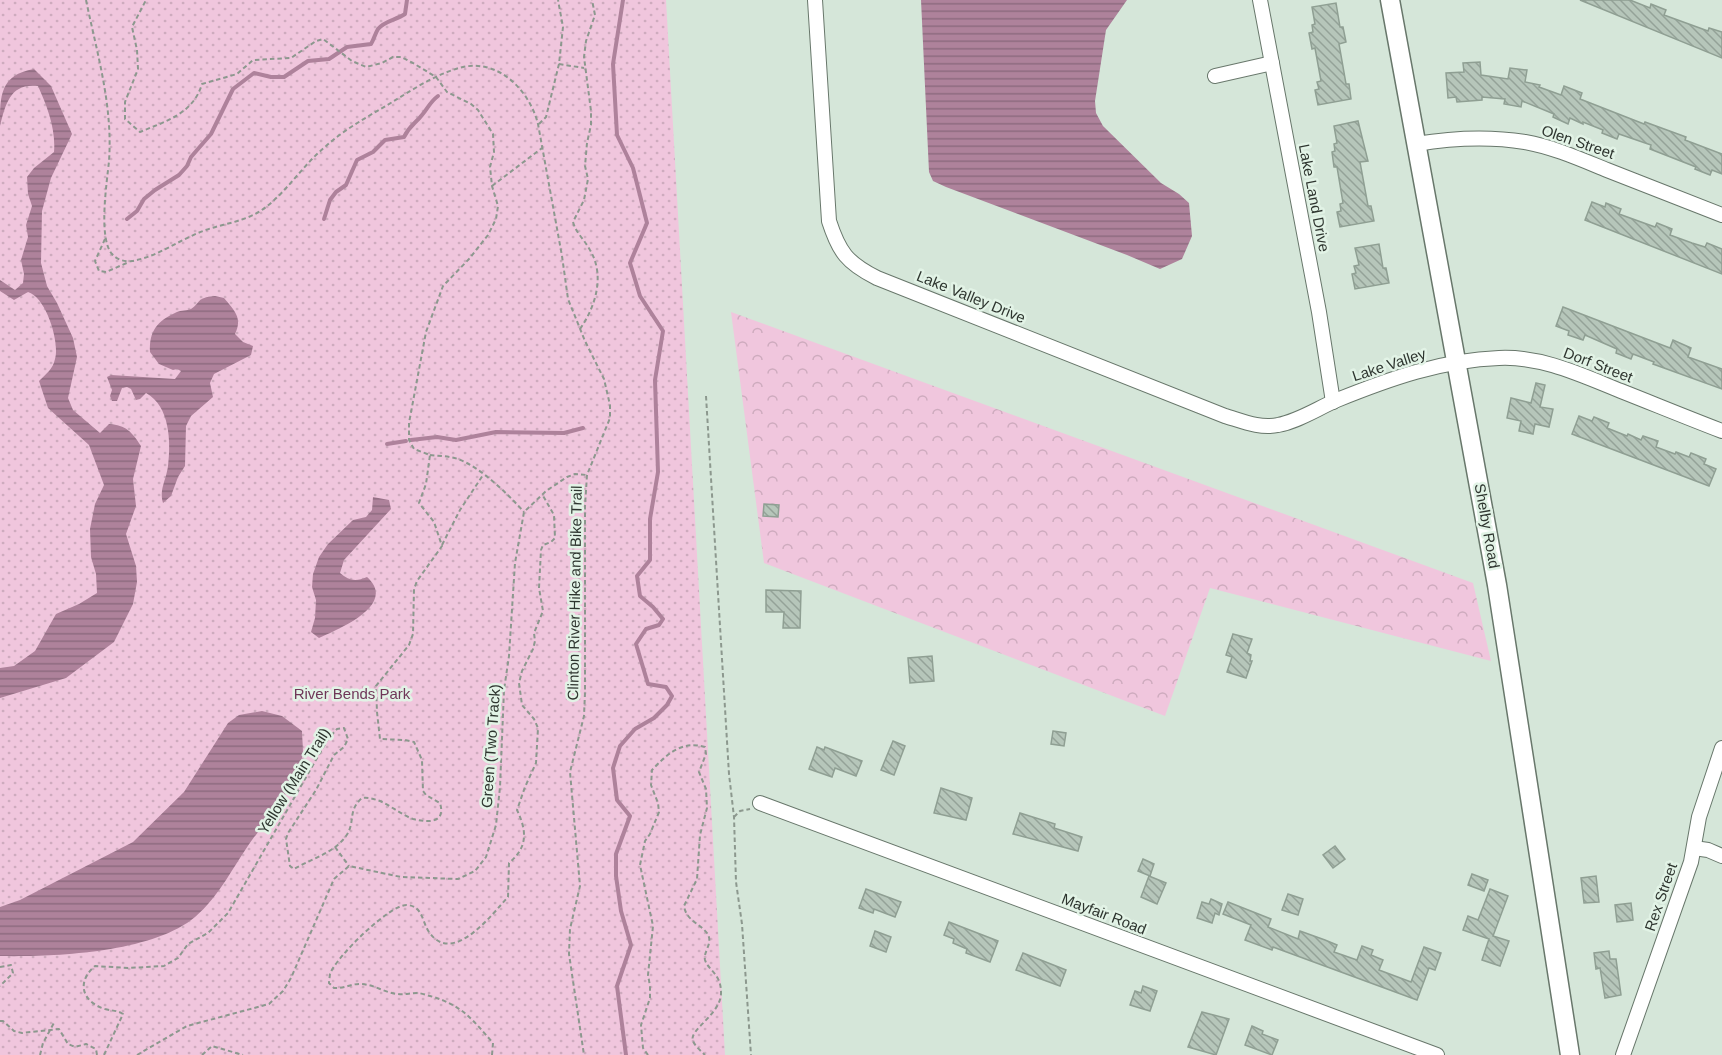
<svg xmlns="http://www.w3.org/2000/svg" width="1722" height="1055" viewBox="0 0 1722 1055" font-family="Helvetica,sans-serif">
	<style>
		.forest { fill: url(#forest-crowns) }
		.park { fill: url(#park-dots) }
		.water { fill: url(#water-rules) }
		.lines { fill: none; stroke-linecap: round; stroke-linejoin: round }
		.stream { stroke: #ae829b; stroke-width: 4 }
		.building { fill: url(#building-back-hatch); stroke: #8f9f93; stroke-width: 1.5 }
		.street-casing { stroke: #68776b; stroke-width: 16 }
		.secondary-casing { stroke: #68776b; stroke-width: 21 }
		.path { stroke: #8c988e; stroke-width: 2; stroke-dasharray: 4.5 3; stroke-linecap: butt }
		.street { stroke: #fff; stroke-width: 14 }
		.secondary { stroke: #fff; stroke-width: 18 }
		.labels { text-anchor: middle; stroke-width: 5; stroke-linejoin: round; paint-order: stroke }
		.street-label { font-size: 15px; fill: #2e352f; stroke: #e2f3e6 }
		.park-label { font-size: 15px; fill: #6f3658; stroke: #e2f3e6 }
	</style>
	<defs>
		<pattern id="forest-crowns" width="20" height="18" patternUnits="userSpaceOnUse" patternTransform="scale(1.5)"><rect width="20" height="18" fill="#f0c6dd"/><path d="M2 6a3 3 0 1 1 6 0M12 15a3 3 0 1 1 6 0" fill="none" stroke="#ceabbe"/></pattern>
		<pattern id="park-dots" width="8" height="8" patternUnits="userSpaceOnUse" patternTransform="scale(1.5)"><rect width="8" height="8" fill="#f0c6dd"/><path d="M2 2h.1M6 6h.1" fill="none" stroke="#ceabbe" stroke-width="1.8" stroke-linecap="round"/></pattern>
		<pattern id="water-rules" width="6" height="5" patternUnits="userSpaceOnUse" patternTransform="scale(1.5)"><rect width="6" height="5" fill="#ae829b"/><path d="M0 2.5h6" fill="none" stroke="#8e6b7f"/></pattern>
		<pattern id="building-back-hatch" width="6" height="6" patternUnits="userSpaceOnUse" patternTransform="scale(1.5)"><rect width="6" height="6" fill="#b6c6ba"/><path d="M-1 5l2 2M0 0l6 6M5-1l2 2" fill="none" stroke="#94a298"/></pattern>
	</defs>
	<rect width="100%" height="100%" fill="#d5e6d9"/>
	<!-- forest -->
	<path class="forest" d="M731,312L1473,583L1491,661L1210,588L1165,716L764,563Z"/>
	<!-- park -->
	<path class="park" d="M0,0H666L725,1055H0Z"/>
	<!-- water -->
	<g class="water">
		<path d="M921,0H1127L1106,30L1095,101L1096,113L1103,126L1161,183L1179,194L1189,203L1192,236L1182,259L1160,269L1127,255L946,187L933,181L929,172Z"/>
		<path d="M34,69L51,86L72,134L51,178L42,211L41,263L47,286L57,303L73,338L77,357L68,398L73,410L100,433L109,424C126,425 132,432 141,446L133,479L136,506L126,534L136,566L137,582L133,604L114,642L66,678L0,698V668L14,666L35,651L56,614L79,604L97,593L96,574L91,557L90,529L95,504L104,485L89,445L48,408L39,381C46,374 53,369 55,359C60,342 46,297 28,292L14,300L0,291V280L15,290L23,283L24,274L21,260L28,237L26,225L32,206L28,194L27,177L34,168L54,152C56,129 47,106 38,86C11,83 6,102 0,126C0,95 0,75 34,69Z"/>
		<path d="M215,296L224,298C234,310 243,318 235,334L243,342L253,346L251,355L214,374L210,383L213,397L191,416L186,426L185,466L178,477L171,496L163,503C159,489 166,481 168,466C171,442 170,406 146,393L140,399L136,400L131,389L127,387L122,388L117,401H112L110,396L112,390L107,377L111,375L175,379L181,371L177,369L173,370L159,364L150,352C149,331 157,321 177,312C181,310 187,311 191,309C202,302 195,298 215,296Z"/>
		<path d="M373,497L389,500L391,509L344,560L340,573C349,581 356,582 367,577C398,605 339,629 319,638L311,632L315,618L316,600L312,587L313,574L319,557L328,544L353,520L366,517L372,510Z"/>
		<path d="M262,711L282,716L302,731C302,739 304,751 302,758C298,769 286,795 280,804C272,817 261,828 252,840C234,865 219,897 195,917C152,953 54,957 0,956V907L20,900L133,842L184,792L228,723L239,715Z"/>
	</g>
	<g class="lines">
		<!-- stream -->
		<g class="stream">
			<path d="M623,0L613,64L617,135L633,168L647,223L630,263L640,296L663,331L655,380L658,472L650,519V560L637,576L640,596L653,607L663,619L659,625L646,629L636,644L648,684L666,687L672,696L667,705L654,718L635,729L620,746L613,768L617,800L630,816L616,854V876L621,911L631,945L617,986L626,1055"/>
			<path d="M127,219L137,211L144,199L155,190L179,175L187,166L191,157L211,134L233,89L254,73L271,77H284L308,61L329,59L347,47L371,44C374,39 375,34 378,29C384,21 396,20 405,14L407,0"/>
			<path d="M324,219L330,200L336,192L346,185L357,160L373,152L385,140L404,137C410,125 415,124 422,115C428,108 430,102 438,96"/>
			<path d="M411,440L437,437L456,440L496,432L564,433L583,428"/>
			<path d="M387,444L406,441"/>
		</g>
	</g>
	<!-- building -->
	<g class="building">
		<path d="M1580,0H1630L1650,8L1651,4L1666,10L1664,15L1708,31L1709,28L1722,32V58Z"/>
		<path d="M1336,3L1340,27H1343L1346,42L1339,44L1346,84H1349L1351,99L1318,105L1315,90L1319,89L1317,82L1321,81L1315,48L1312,49L1309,33L1313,32L1312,25L1315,24L1312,7Z"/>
		<path d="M1480,62L1481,75L1508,79L1510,68L1527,70L1525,82L1540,85L1539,87L1561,95L1564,86L1582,93L1580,99L1644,124L1645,122L1686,137L1685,140L1722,154V174L1712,170L1710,175L1695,169L1696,167L1650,149L1651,145L1619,134L1617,139L1602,133L1603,130L1583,122V124L1570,118L1568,124L1553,117L1554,114L1522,101L1521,107L1504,104L1505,99L1482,97V100L1457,102L1456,97L1448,98L1446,73L1464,72L1463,63Z"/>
		<path d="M1358,121L1368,161L1360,162L1368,206H1371L1374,221L1340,227L1337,212L1341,211L1340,204L1343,203L1337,167H1334L1332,152L1335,151L1334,144L1337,143L1334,126Z"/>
		<path d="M1592,202L1605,207L1606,203L1621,209L1619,214L1655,227L1657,223L1672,229L1670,235L1692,243L1705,247L1707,243L1722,249V274L1585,220Z"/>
		<path d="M1379,244L1383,268H1386L1389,283L1355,289L1352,274L1356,273L1354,266L1359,265L1355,248Z"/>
		<path d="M1563,307L1670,348L1673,340L1691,348L1688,357L1722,369V389L1653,364L1654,362L1633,354L1631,359L1616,353L1617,349L1585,335L1583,340L1568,335L1569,331L1556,326Z"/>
		<path d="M1536,383L1545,385L1540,407L1553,409L1549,427L1535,424L1533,434L1519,431L1521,421L1507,418L1511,398L1531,403Z"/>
		<path d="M1579,416L1592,421L1594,417L1609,423L1607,428L1627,436L1628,434L1641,440L1643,436L1658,441L1656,447L1675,454L1676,452L1689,457L1691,453L1706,459L1704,464L1716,469L1709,486L1572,434Z"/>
		<path d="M764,504L779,505L778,517L763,516Z"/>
		<path d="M766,590L801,591L800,628H783L784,612H766Z"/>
		<path d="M1233,634L1252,639L1247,653L1251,655L1250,661H1252L1246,678L1227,672L1232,657L1226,655Z"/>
		<path d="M932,656L934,681L910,683L908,658Z"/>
		<path d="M1053,731L1066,733L1064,746L1051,744Z"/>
		<path d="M893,741L905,746L894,775L881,770Z"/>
		<path d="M817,747L824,750L825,747L862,761L856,776L835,768L832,777L809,769Z"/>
		<path d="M941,788L972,798L966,820L934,813Z"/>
		<path d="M1020,813L1055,824L1054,828L1082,837L1078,851L1013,834Z"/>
		<path d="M1335,846L1345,859L1333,868L1323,855Z"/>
		<path d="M1143,859L1154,864L1150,876L1138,871Z"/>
		<path d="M1472,874L1488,880L1484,891L1468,885Z"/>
		<path d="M1149,876L1166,883L1157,904L1141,897Z"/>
		<path d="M1596,876L1599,902L1584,903L1581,878Z"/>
		<path d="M866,889L901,902L895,917L874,909L873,913L859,908Z"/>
		<path d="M1490,889L1508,896L1493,936L1509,941L1500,966L1482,960L1489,939L1463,930L1468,916L1478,920Z"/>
		<path d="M1288,894L1303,899L1298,915L1282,910Z"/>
		<path d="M1211,899L1222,904L1219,915L1215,913L1212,923L1197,918L1202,902L1209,904Z"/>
		<path d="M1228,902L1271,919L1268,927L1298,939L1300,931L1325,940L1337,945L1334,952L1357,960L1362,946L1373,950L1371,955L1383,960L1379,970L1411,982L1424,947L1441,953L1435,970L1429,968L1417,1000L1273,947L1272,950L1245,940L1251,925L1223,914Z"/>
		<path d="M1631,903L1633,920L1617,922L1615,905Z"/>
		<path d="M949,922L998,941L990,962L966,953L967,949L953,943L954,939L944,935Z"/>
		<path d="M875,931L891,937L886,952L870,946Z"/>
		<path d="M1609,951L1610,959H1616L1621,995L1605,998L1600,968L1596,969L1594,953Z"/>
		<path d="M1023,953L1066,970L1060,986L1016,970Z"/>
		<path d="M1143,986L1157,991L1150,1011L1130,1005L1135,991L1141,993Z"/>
		<path d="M1202,1012L1229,1019L1216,1055L1188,1047Z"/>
		<path d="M1252,1026L1263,1031L1262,1034L1278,1040L1272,1055L1245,1045Z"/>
	</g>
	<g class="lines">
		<!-- street casing -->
		<g class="street-casing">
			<g id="street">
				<path d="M815,0L829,221C839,252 847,263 877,278L1225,416C1242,421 1260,429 1278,425C1299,421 1318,408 1337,400C1389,379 1442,360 1499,358C1542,356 1581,375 1621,391C1654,404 1688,418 1722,431"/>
				<path d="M1260,0L1319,312L1333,402"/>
				<path d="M1215,76L1272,63"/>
				<path d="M1416,144C1452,138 1488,136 1525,142C1553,147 1580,159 1607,170C1645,185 1684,200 1722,215"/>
				<path d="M760,803L1437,1055"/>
				<path d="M1694,848L1708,850L1722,856"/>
				<path d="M1623,1055L1691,862L1699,817L1722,748"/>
			</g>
		</g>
		<!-- secondary casing -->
		<g class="secondary-casing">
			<path id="secondary" d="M1390,0L1497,585L1570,1055"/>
		</g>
		<!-- path -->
		<g class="path">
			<path d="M86,0C97,53 113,106 109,161C107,182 98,238 112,254C117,260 125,262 132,261C157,257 179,240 203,231C224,223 247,222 266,207C288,190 304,164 326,146C346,128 371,115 394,101C415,88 438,73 463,67C500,59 530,92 538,124L562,256L568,299L585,341L604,379L610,405V418L587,475L585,506V693L584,716L570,772L580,886L570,929L569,954L584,1055"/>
			<path d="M559,64L584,68"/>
			<path d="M539,124L546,117L559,64L563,27L558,0"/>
			<path d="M492,186L542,148"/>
			<path d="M105,239L95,261L99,271L106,272L129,262"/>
			<path d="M580,329C596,306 605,275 590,250C584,239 576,233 573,222L584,200L588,179L585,166L587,143L591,125V111L584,57L586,41L595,15L592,0"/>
			<path d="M706,396L729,774L734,817L736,882L742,924L751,1055"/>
			<path d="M430,455C439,456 449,456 458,459C480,467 508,494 524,512"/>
			<path d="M442,545L460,510L483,475"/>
			<path d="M734,817L740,811L750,809"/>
			<path d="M335,847L349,866"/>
			<path d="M0,967L11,965L13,973L0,986"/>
			<path d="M0,1021H3L14,1031L22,1033L59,1029L68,1044L75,1047L86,1044L96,1049L97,1055"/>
			<path d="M40,1055L43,1043L55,1021"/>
			<path d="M104,1055L123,1014C117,1010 112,1011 105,1009C82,1002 76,982 95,966L128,968L164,966L178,958L188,944L208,933L228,913L328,739L337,729L344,728L348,739L344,747L334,755L316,790L288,833L286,839L290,866L294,869C311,859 334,853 346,836C356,822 347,811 362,798C368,797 374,799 380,801C391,806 402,815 413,819C429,823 446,823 440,803L426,795L423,791L422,760L414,742L405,740L380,739L377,712L376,686L409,645L413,634L414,589L417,581L442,546L434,522L419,503L426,484L430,455L414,449L409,440V423L426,332L443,286L469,259L488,235L496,219L498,206L492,186L490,167L494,152L493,134L478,110L471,104L447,92L436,77L413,63L401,57H393L382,63L366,67L352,61L323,39L316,41L291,58L253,60L237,74L202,84C193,114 166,121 140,132L125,119V102L138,69L137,50L132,27L146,0"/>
			<path d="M137,1055L187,1026L269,1004L283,991L291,978L334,879L349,866L401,877L458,879L475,871L486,857L496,825L500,787L504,690L509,656L515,563L524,512L546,491L567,477L575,474L587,475"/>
			<path d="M202,1055L212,1046L243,1055"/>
			<path d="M492,1055L493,1043C472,1019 462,1005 430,996C426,995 421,993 417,993C410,993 404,995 398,994C385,993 375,985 362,984C352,983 344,989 334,988L329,983C329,982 330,974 330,974C336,957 390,904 407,905C423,906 422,922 429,932C453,967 493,913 508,897L509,863C528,847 527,831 517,810L525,787L536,763L538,728L534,719L522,705L519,683L522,671L533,649L535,641L534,633L543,611L539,588L541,550L543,545L551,542L555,538L554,515L542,494"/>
			<path d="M648,1055L643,1048L641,1025L650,998V986L648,975L653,926L640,865L645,841L650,834L659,812L658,803L651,785L652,770C667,754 682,740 705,747L706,754L699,772L706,789L707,808L700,835L697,879L684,906C686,920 699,923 707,933C714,943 703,951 705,960C708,970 721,974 721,992C722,1014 688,1030 693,1041C695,1046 701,1051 705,1055"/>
		</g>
		<!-- street -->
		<use href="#street" class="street"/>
		<!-- secondary -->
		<use href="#secondary" class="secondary"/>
	</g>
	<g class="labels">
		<!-- street labels -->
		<g class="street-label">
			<text transform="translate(1578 142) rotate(19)" y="5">Olen Street</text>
			<text transform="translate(1314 198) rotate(79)" y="5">Lake Land Drive</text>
			<text transform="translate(971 297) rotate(22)" y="5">Lake Valley Drive</text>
			<text transform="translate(1389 365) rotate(-18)" y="5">Lake Valley</text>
			<text transform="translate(1598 365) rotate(21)" y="5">Dorf Street</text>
			<text transform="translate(1487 526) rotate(80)" y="5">Shelby Road</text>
			<text transform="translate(575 593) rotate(-89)" y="5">Clinton River Hike and Bike Trail</text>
			<text transform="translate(491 746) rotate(-86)" y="5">Green (Two Track)</text>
			<text transform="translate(294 781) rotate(-58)" y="5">Yellow (Main Trail)</text>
			<text transform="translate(1661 897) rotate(-71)" y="5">Rex Street</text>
			<text transform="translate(1104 914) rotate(21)" y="5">Mayfair Road</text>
		</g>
		<!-- park labels -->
		<g class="park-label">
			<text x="352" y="699">River Bends Park</text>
		</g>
	</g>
</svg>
